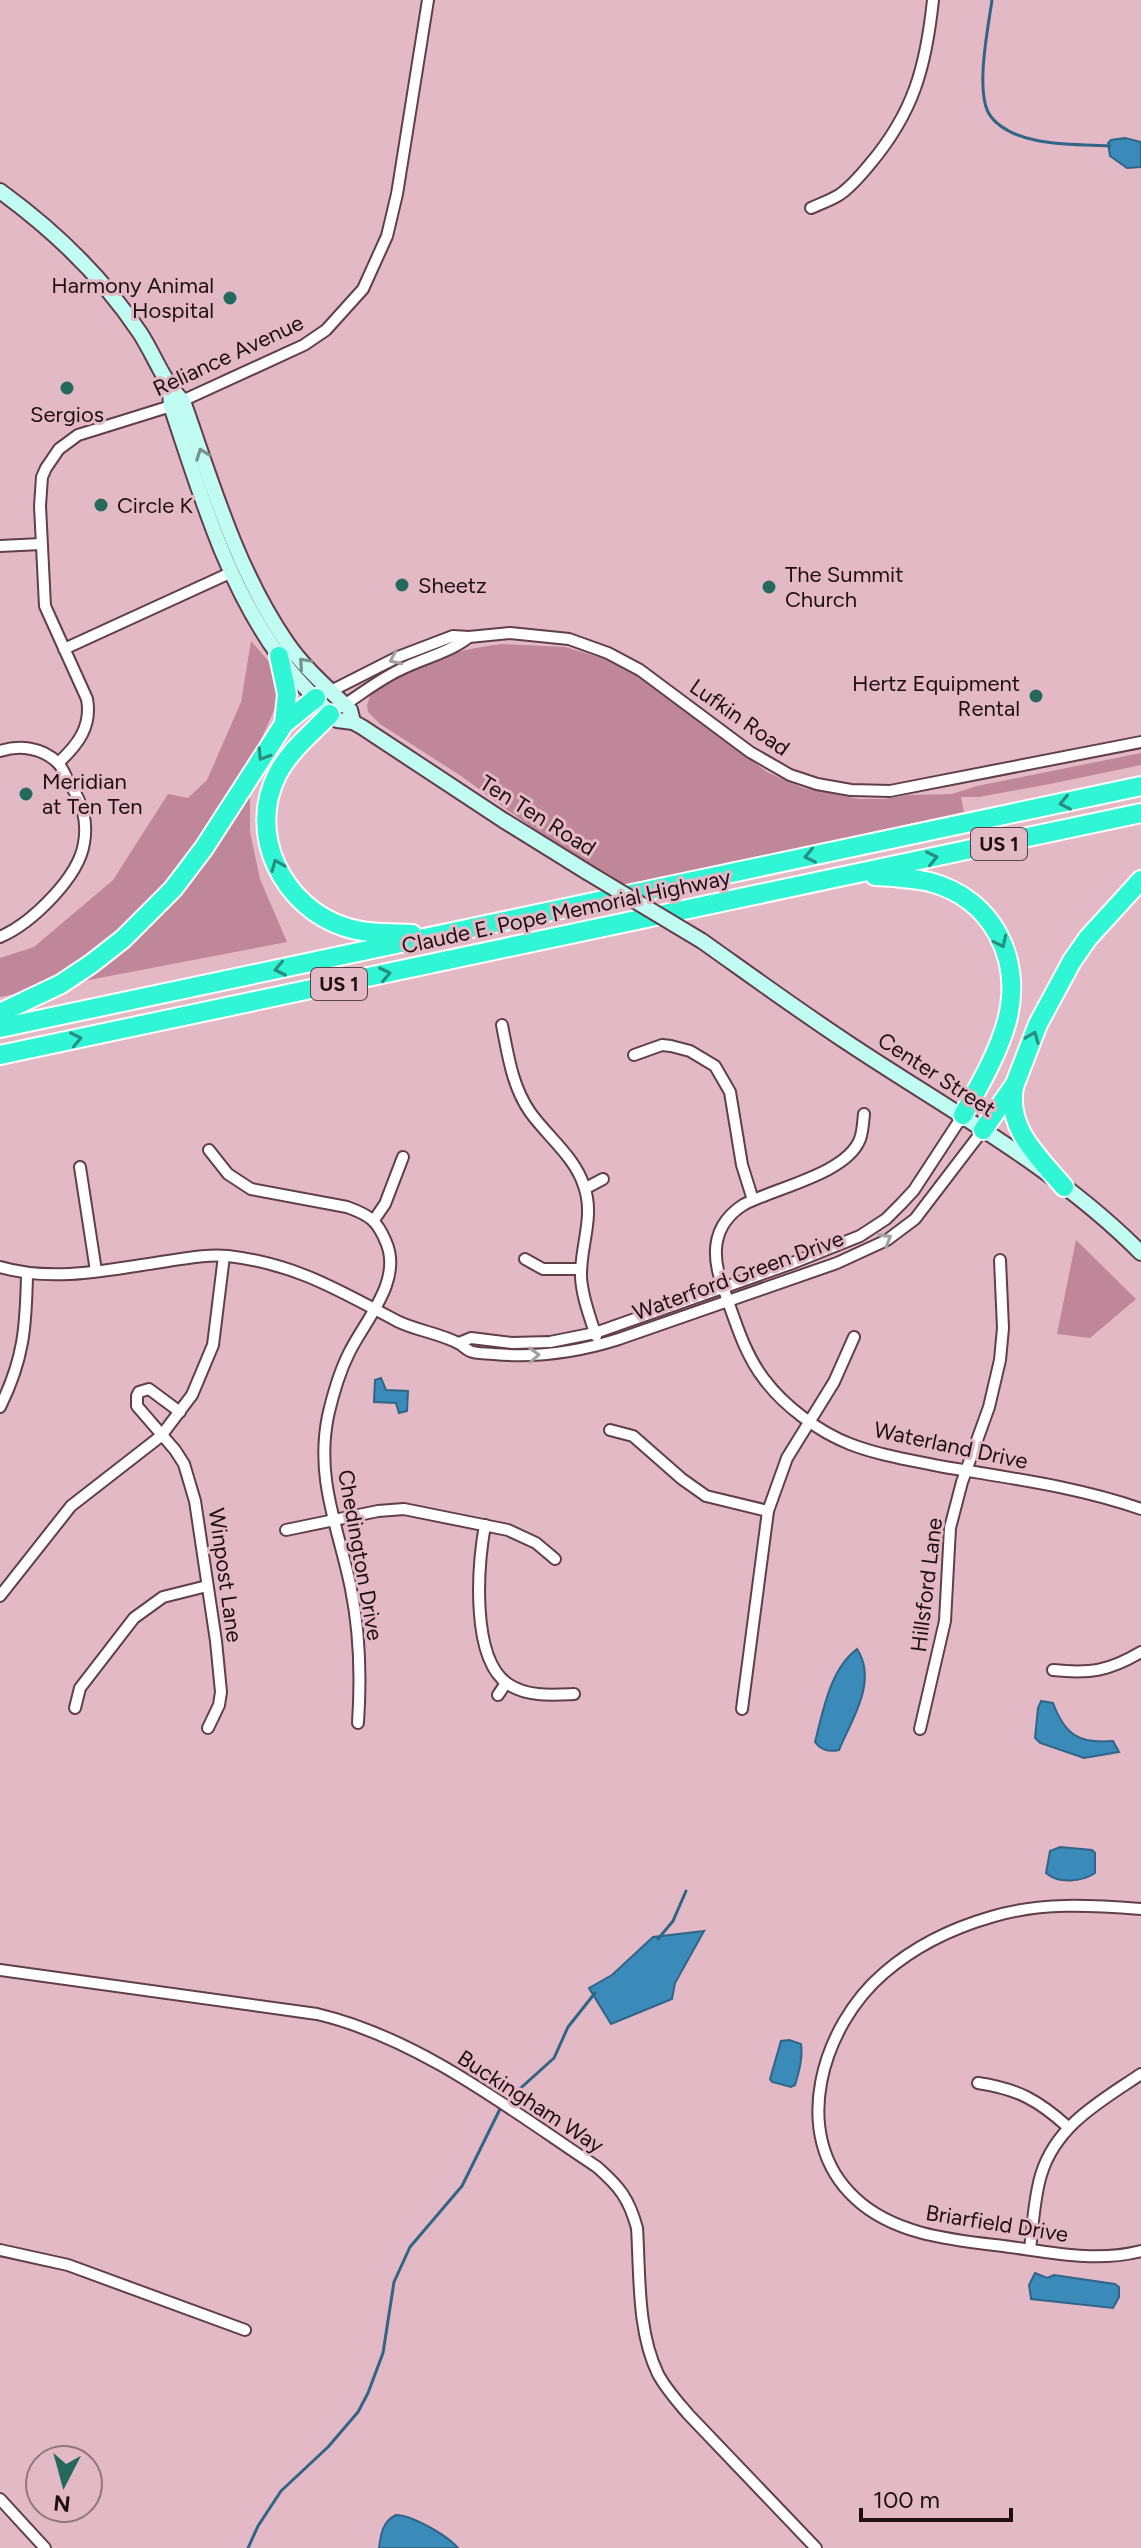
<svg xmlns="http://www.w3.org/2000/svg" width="1141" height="2548" viewBox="0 0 1141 2548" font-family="Figtree,sans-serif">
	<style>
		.green { fill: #bf8799 }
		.water { fill: #3a8aba; stroke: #316588; stroke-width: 2 }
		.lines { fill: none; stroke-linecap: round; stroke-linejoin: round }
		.stream { stroke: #316588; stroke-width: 3 }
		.street-casing { stroke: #613e4a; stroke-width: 14 }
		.secondary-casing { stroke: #613e4a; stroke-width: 18 }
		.highway-casing { stroke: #fff; stroke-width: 22 }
		.street { stroke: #fff; stroke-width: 10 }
		.secondary { stroke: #c1fcf3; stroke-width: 14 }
		.highway { stroke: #31f6d6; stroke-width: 18 }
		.secondary-bridge-casing { stroke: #613e4a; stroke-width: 18; stroke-linecap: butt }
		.secondary-bridge { stroke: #c1fcf3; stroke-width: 14 }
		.oneway { stroke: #77918f }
		.oneway2 { stroke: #a59fa1 }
		.oneway3 { stroke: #288e7f }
		.poi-dot { fill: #24695c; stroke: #e4b9c6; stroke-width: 3 }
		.labels { text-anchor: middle; stroke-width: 6; stroke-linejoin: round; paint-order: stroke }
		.shield { fill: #e4b9c6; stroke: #594249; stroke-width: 2 }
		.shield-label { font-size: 20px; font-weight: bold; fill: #1d0f14 }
		.poi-label { font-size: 22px; fill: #1d0f14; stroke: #e4b9c6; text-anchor: start }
		.street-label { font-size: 22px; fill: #1d0f14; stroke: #e4b9c6 }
	</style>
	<rect width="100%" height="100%" fill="#e4b9c6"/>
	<!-- green -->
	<g class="green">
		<path d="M251,641L272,665L279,699L260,742L250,794V832L260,879L287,942L0,997V958L34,947L113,880L168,794L188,798L207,780L241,702Z"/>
		<path d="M502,644L565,647L612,661L650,683L767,772L803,788L859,799H884L909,795L952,794L977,786L1141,753V765L1050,784L979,797H961L964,812L624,886L546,838L461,776L380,724L368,712L367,705L372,690C417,664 450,650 502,644Z"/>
		<path d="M1076,1240L1136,1299L1090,1338L1057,1334Z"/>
	</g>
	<!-- water -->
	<g class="water">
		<path d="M1125,138L1141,142V167L1127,168L1110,156L1108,143L1111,140Z"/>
		<path d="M381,1378L386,1390L408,1391L407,1411L399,1413L396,1403L374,1402L375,1380Z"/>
		<path d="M857,1649C878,1681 852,1719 839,1750C829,1752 822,1751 815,1742C823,1711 830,1669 857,1649Z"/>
		<path d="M1041,1701L1053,1703C1065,1735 1079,1744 1113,1741L1119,1752L1084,1758L1040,1743L1035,1738L1038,1708Z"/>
		<path d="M1060,1847L1092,1850L1095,1853V1873C1082,1882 1058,1884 1046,1873L1050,1851Z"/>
		<path d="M704,1931L675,1983L672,1999L611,2024L589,1988L612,1975L653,1937Z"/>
		<path d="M789,2040L801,2044C803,2058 799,2072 795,2085L791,2087L772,2082L770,2079L781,2041Z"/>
		<path d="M1035,2273L1047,2278L1054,2275L1115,2284L1119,2287V2297L1113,2308L1031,2299L1029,2285Z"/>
		<path d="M396,2515C412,2515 448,2536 458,2548H379C381,2534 382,2522 396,2515Z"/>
	</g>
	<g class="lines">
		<!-- stream -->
		<g class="stream">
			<path d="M992,0C988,28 976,87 988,112C996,128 1019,137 1035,140C1060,146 1085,144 1110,146"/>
			<path d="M658,1939L673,1921L686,1891"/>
			<path d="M248,2548L258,2526L281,2491L328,2447L358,2412L368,2393L383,2353L394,2282L410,2247L462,2186L502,2105L554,2058L568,2027L595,1993"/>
		</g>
		<!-- street casing -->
		<g class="street-casing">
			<g id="street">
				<path d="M811,208C820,204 831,200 839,195C851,187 861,175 870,164C914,112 926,66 933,0"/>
				<path d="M0,546L41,544"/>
				<path d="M64,649L230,573"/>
				<path d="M327,693L398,657L453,636L469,637L510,633L569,639L608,653L640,670L750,752L790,775L817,784L851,790L890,791L1141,742"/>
				<path d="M341,707C363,693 382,677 406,667C427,657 450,652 469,637"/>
				<path d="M0,751C19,745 42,747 58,763C63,768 66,778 70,784C82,803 88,820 84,843C79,877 32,923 0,937"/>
				<path d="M58,763C78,745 92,726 87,699L45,606L40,506L42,477L46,468L59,449L78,435L171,406L304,345L326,330L363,289L387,236L397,194L428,0"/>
				<path d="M502,1025C508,1055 512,1086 530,1112C547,1136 575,1157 584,1186C595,1217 580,1246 581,1277C582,1297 590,1317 596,1336"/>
				<path d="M634,1055L662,1045L671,1046L690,1051L715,1066L730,1092L742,1165L753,1200"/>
				<path d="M864,1114C863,1122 863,1131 860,1139C847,1174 774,1188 743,1205C711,1226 711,1257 724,1290C735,1320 744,1353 764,1379C784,1406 819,1432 850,1444C878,1455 910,1460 939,1466C1007,1478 1076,1486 1141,1509"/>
				<path d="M209,1150L228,1174L251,1189L347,1207C369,1215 377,1220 386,1242C403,1281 365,1320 349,1353C339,1373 333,1394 328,1416C315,1480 339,1529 351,1589C360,1633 361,1678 358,1723"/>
				<path d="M80,1167L96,1271"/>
				<path d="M586,1188L603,1179"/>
				<path d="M374,1220L385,1204L403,1157"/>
				<path d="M525,1259L543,1269H581"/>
				<path d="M0,1267C55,1283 112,1269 168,1261C188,1258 208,1254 228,1256C296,1264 338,1290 397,1321C417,1331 440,1333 460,1344C463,1346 466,1349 470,1351C476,1354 486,1353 494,1354C537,1358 578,1352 619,1339L837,1263L887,1240L915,1219L983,1130"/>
				<path d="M459,1343L471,1338L512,1343L550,1342L595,1333L790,1264L860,1236L886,1219L902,1203L914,1190L963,1115"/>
				<path d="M0,1407C24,1359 26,1326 27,1274"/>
				<path d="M180,1412L149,1389L139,1392L137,1396V1406L175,1450L184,1464L195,1501L216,1641L221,1692L219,1705L208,1728"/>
				<path d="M610,1430L633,1436L682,1479L706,1496L768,1511"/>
				<path d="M485,1525C478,1564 470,1658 508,1684C527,1697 552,1695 574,1694"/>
				<path d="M286,1530L378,1511L404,1509L508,1530L536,1543L555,1559"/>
				<path d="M0,1596L71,1506L161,1436L192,1395L213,1345L224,1256"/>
				<path d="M1053,1670C1090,1674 1109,1671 1141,1652"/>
				<path d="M498,1695L506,1683"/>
				<path d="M75,1708L80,1688L134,1618L163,1597L207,1586"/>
				<path d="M742,1709L768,1511L787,1458L834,1382L854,1337"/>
				<path d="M920,1729L945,1621L950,1528L962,1482L989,1407L1000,1360L1003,1328L1000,1260"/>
				<path d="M1141,1909C1090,1905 1040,1902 991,1917C953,1928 914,1947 884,1973C822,2026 788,2136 855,2198C894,2235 953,2240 1003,2246C1049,2252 1095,2263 1141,2251"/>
				<path d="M0,1970L317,2014C419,2038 511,2110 597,2167C620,2187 629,2199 637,2228C640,2275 637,2331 658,2374C666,2389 677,2401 688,2414L816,2548"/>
				<path d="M978,2083C1018,2089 1038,2100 1068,2127"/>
				<path d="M1030,2249C1033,2225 1034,2198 1041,2175C1056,2125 1101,2101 1141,2074"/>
				<path d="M0,2250L68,2265L245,2330"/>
				<path d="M0,2499L45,2548"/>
			</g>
		</g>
		<!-- secondary casing -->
		<g class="secondary-casing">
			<g id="secondary">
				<path d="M0,191C55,231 102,276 140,333C155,356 163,382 183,401C212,483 237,571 287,643C304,668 329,689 350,710L353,722"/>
				<path d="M170,389L171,406C200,492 225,581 279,656C295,679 317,700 337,720L353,722L362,727L503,820L587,872"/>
				<path d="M702,941C750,975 798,1010 848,1043C947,1109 1056,1167 1141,1253"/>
			</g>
		</g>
		<!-- highway casing -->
		<g class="highway-casing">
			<g id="highway">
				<path d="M279,656L287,694L284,724"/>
				<path d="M330,714C312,733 291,749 278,773C246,834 283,907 345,927C366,934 390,933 412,934"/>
				<path d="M875,876C893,877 912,878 930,882C993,899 1023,959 1007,1021C998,1054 979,1086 963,1115"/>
				<path d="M0,1013L61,984L91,964L123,939L173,889L204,848L284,724L316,698"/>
				<path d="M0,1028L1141,786"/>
				<path d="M0,1055L1141,813"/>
				<path d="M1014,1087C1006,1129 1039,1157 1064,1187"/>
				<path d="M983,1130L1015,1084L1038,1024L1072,961L1088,938L1141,880"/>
			</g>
		</g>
		<!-- street -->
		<use href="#street" class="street"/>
		<!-- secondary -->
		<use href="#secondary" class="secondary"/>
		<!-- highway -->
		<use href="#highway" class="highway"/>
		<!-- secondary-bridge casing -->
		<g class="secondary-bridge-casing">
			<path id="secondary-bridge" d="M587,872L702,941"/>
		</g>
		<!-- secondary-bridge -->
		<use href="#secondary-bridge" class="secondary-bridge"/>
	</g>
	<!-- one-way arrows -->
	<defs><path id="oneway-chevron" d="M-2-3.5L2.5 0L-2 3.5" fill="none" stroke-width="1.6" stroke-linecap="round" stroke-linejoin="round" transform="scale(2)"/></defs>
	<g class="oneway">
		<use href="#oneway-chevron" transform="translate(202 454) rotate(-110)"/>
		<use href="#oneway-chevron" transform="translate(304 663) rotate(-132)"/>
	</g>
	<g class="oneway2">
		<use href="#oneway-chevron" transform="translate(395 659) rotate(155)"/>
		<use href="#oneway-chevron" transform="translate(886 1239) rotate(-31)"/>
		<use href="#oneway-chevron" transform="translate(534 1355) rotate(-2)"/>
	</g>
	<g class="oneway3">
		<use href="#oneway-chevron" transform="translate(263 755) rotate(122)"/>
		<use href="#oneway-chevron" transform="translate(1065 803) rotate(168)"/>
		<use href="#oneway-chevron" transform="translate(810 856) rotate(168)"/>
		<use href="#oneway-chevron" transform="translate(932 858) rotate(-12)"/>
		<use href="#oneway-chevron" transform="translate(277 865) rotate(-112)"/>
		<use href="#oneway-chevron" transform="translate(1001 942) rotate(65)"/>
		<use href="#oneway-chevron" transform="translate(280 969) rotate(168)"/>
		<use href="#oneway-chevron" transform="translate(385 974) rotate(-12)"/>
		<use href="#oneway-chevron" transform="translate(1033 1037) rotate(-69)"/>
		<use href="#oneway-chevron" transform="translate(76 1039) rotate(-12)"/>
	</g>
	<!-- markers -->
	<g class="poi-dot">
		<circle cx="230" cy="298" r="8"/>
		<circle cx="67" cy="388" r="8"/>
		<circle cx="101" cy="505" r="8"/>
		<circle cx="402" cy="585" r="8"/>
		<circle cx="769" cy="587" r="8"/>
		<circle cx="1036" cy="696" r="8"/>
		<circle cx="26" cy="794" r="8"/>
	</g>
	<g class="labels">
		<!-- shield labels -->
		<g class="shield">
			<rect x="971" y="828" width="56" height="32" rx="6"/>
			<rect x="311" y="968" width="56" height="32" rx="6"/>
		</g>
		<g class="shield-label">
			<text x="999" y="851">US 1</text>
			<text x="339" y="991">US 1</text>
		</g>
		<!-- poi labels -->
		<g class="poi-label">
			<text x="214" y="293" text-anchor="end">Harmony Animal<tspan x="214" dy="25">Hospital</tspan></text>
			<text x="67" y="422" text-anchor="middle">Sergios</text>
			<text x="117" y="513">Circle K</text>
			<text x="785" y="582">The Summit<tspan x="785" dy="25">Church</tspan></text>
			<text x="418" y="593">Sheetz</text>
			<text x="1020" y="691" text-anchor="end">Hertz Equipment<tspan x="1020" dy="25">Rental</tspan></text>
			<text x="42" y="789">Meridian<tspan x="42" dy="25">at Ten Ten</tspan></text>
		</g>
		<!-- street labels -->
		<g class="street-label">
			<text transform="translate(228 355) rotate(-25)" y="8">Reliance Avenue</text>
			<text transform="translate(740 717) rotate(35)" y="8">Lufkin Road</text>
			<text transform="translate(538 815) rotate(32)" y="8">Ten Ten Road</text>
			<text transform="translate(566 911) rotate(-12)" y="8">Claude E. Pope Memorial Highway</text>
			<text transform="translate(937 1074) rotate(33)" y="8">Center Street</text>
			<text transform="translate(738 1275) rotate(-20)" y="8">Waterford Green Drive</text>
			<text transform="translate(951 1445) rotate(12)" y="8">Waterland Drive</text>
			<text transform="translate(361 1555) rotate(80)" y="8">Chedington Drive</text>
			<text transform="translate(226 1575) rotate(82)" y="8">Winpost Lane</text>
			<text transform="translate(926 1585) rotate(-83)" y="8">Hillsford Lane</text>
			<text transform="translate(531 2101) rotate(33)" y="8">Buckingham Way</text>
			<text transform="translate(997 2223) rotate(9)" y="8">Briarfield Drive</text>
		</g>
	</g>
	<!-- north arrow -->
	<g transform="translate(64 2484) rotate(186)"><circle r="38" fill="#e4b9c6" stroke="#94757f" stroke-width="2"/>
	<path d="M0-6L14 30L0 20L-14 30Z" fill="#24695c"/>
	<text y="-12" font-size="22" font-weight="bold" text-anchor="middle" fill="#1d0f14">N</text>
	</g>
	<!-- scale -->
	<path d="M861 2508v12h150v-12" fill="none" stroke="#1d0f14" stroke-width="4"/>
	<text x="873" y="2508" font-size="24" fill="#1d0f14" stroke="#e4b9c6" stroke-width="6" paint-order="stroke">100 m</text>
</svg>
